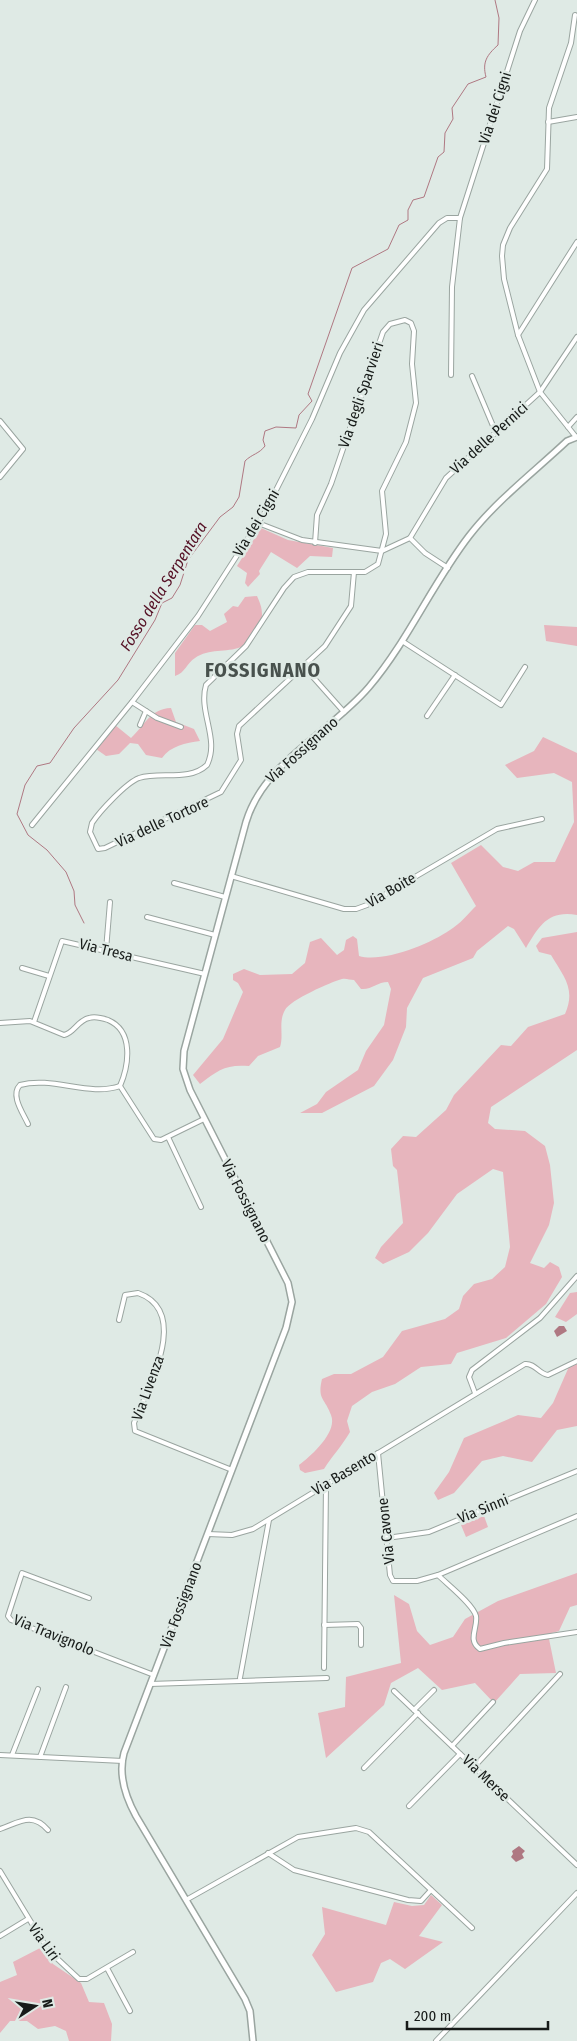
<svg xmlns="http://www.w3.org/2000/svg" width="577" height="2041" viewBox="0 0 577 2041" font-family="'Fira Sans Condensed',sans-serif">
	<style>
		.green { fill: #e7b5bd }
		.water { fill: #af7882 }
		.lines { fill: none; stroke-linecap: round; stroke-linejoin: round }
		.stream { stroke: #af7882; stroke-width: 1 }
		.minor-casing { stroke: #9aa5a0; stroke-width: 6 }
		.tertiary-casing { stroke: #9aa5a0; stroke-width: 8 }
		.minor { stroke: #fff; stroke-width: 4 }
		.tertiary { stroke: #fff; stroke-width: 5 }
		.labels { text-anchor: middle; stroke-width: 5; stroke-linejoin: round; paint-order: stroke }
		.street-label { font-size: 15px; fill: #171b19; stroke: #dfeae5 }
		.water-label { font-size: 16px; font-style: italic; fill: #551125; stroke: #dfeae5 }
		.district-label { font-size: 20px; font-weight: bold; letter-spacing: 1px; fill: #48514d; stroke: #dfeae5 }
	</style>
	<rect width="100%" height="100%" fill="#dfeae5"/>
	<!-- green -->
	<g class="green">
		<path d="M261,528L288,540L333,548L332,557L310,556L297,568L271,552L259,571L260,574L248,587L245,583L247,573L237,566Z"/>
		<path d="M257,596C260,603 262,607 262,615C262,623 249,645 241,647C226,653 209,648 195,658C187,663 185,673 175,676V653L195,625H202L210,631L227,622L224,614L233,606L238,607L245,597Z"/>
		<path d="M544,625L577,627V646L546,641Z"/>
		<path d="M171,708L176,722L194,729L200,741C186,743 170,746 162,758L146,755L138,744L130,743L119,754L106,756L96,749L115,725L131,738C145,725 150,709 171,708Z"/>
		<path d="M543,737L577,753V915C548,910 539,926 526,948L514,929L508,926L477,951L473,958L423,978L407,1008L406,1027L393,1060L374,1086L322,1113H300L317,1104L326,1092L358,1070L366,1051L384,1025L391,989L388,982C377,982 372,990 361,989L354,980C350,980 346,978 342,979C331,982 290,1000 285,1010C278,1022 284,1035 280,1047L258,1056L249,1066C226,1064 218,1070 200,1084L193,1075L223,1039L243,992L238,983L233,980V974L244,969L260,975L292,974L305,963L310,942L321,938L337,955L344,950L346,940L353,936L357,939L359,956C383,963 430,944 450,930C460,924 468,914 476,906L451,863L481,845L503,867L518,871L534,862H555L574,822L572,782L554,773L517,778L505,765L534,751Z"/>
		<path d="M577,932V1050L491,1107L488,1123L495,1129L525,1131L545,1146L550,1165L554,1203L549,1225L530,1263L544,1268L550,1262L559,1267L562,1277L546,1304L506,1338L457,1353L451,1364L421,1367L395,1384L372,1392L352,1406L347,1421L350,1432C342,1446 332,1456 324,1469L305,1473L300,1470L299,1465C311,1456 338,1432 331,1415C325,1398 317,1400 322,1379L334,1374H351L383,1357L402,1331L445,1319L459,1309L463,1296L474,1284L492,1279L505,1267L510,1247L503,1172L493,1169L457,1194L428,1233L409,1252L383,1264L375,1258L381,1247L403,1223L397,1170L393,1166L391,1149L403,1136L416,1137L446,1110L454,1095L501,1045L511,1046L528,1027L565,1014C576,989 564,977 551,955L539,952L536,946L542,938Z"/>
		<path d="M577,1292V1314L566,1322L555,1317L570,1293Z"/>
		<path d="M577,1359V1426L557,1430L532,1462L503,1456L482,1461L454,1493L438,1500L434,1493L449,1472L464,1438L518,1415L541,1418L553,1403L571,1362Z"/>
		<path d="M484,1516L488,1527L466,1537L461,1525Z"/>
		<path d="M577,1573V1605L570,1607L559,1631L548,1634L556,1673L520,1674L494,1703L475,1683L442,1690L418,1668L391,1683L384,1705L326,1758L318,1713L345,1707L346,1677L401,1663L394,1595L409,1604L417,1631L430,1645L453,1637L465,1619L498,1601Z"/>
		<path d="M431,1895L442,1905L419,1936L443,1942L405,1969L390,1959L381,1963L373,1982L336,1992L312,1955L325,1934L322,1907L386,1925L394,1902L412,1906L424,1905Z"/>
		<path d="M42,1947L53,1964L81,1983L89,2002L104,2003L112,2024L111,2041H69L66,2031L55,2026L38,2029L27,2021H10L0,2033V1982L17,1975L13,1962Z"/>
	</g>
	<!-- water -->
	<g class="water">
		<path d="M559,1326H564L567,1331L557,1337L554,1331Z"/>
		<path d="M519,1846L525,1851L522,1854L524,1858L516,1862L511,1857L513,1854L512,1851Z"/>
	</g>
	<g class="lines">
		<!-- stream -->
		<path class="stream" d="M84,923L75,905L74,891L66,872L47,850L28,835L17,814L25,785L37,766L50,763L74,728L118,680L155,620L162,603L172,598L180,585L188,560L220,517L233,507L239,497L245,461C252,454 259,454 265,446L263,440L265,431L276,427L296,428L299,415L312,401L308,394L352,268L388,249L399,225L408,220V210L413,200L424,197L438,157L444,152L445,133L453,119L452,108L468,84L486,77C482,62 487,55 498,45L499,18L495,0"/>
		<!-- minor casing -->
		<g class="minor-casing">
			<g id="minor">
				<path d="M575,15L571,43L549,108L547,169L510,228L503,245L502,256L504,279L518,335L540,392L576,437"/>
				<path d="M548,122L577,117"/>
				<path d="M518,335L577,242"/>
				<path d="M451,375L452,287L460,218L520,31L535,0"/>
				<path d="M472,376L496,433"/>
				<path d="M0,421L23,449L0,477"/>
				<path d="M568,427L577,417"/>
				<path d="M258,523L302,540L382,551L410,538L425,553L448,568"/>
				<path d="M410,538L446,478L540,392L577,337"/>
				<path d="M315,543L317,515L331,484L383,332L390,324L405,320L411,323L414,331L412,364L416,403L406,442L382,491L386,534L378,564L365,572H308L294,577L284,588L246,646L206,685C198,712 220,739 207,765C189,782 160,771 139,778C126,783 100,811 92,823L90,832L98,849L105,848L221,792L241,760L237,734L239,726L325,646L351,606L354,572"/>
				<path d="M402,641L501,705L525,667"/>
				<path d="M304,667L344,712"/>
				<path d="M132,702L157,718L181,727"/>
				<path d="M427,716L455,675"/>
				<path d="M140,725L146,711"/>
				<path d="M32,825L132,702L198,616L265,512L312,419L340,353L364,310L439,223L447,218H460"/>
				<path d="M231,876L344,909H356L367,905L497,829L542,819"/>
				<path d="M174,883L225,897"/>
				<path d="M147,917L215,935"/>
				<path d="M106,950L110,902"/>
				<path d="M22,968L49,976"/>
				<path d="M34,1022L62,941L205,974"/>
				<path d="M0,1023L30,1021L64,1035C74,1033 78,1020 89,1018C95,1016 102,1018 108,1020C134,1031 129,1065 120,1086L154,1139L161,1140L204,1119"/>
				<path d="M28,1124C23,1113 10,1095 20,1085C53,1076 89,1097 120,1086"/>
				<path d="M168,1137L201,1207"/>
				<path d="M119,1320L125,1295L138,1293C192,1312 147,1389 134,1423L135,1431L232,1470"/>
				<path d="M475,1393L469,1377L472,1370L540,1318L577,1276"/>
				<path d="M378,1453L390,1575L393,1581H417L438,1575C447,1584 473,1604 476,1616C478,1628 467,1640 480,1649L504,1643L577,1632"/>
				<path d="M208,1534L232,1535L253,1529L525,1364C535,1363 539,1374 548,1375L577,1361"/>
				<path d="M387,1538L429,1532L577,1471"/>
				<path d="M438,1575L577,1516"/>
				<path d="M89,1598L22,1573L8,1616L11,1620L154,1675"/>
				<path d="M324,1625L358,1624L361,1628V1645"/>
				<path d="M324,1668L326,1484"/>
				<path d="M240,1678L269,1520"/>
				<path d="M150,1684L327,1678"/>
				<path d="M394,1691L577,1865"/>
				<path d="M414,1710L434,1690"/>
				<path d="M452,1746L493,1702"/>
				<path d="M0,1755L123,1761"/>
				<path d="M12,1755L38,1689"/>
				<path d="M40,1757L66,1687"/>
				<path d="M474,1767L560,1674"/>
				<path d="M364,1768L418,1713"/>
				<path d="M409,1806L460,1754"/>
				<path d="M0,1829C20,1822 32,1812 48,1830"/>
				<path d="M268,1853L294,1870L408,1900L421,1901L431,1890"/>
				<path d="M0,1871L48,1950L79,1979H87L133,1952"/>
				<path d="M186,1900L298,1837L356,1828L369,1832L472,1928"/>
				<path d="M0,1936L28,1919"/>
				<path d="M107,1968L130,2011"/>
				<path d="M436,2041L577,1893"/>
			</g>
		</g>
		<!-- tertiary casing -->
		<g class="tertiary-casing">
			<path id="tertiary" d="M253,2041L250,2011L245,1999L136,1816C125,1796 118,1775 124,1753L286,1328L292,1302L288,1283L190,1090L183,1069L184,1051L246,822C264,762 330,733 369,687C408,641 432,584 469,536C496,501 534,472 567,441L577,437"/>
		</g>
		<!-- minor -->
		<use href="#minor" class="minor"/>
		<!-- tertiary -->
		<use href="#tertiary" class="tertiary"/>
	</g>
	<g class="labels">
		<!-- street labels -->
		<g class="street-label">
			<text transform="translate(495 108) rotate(-72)" y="5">Via dei Cigni</text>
			<text transform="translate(361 395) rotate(-71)" y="5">Via degli Sparvieri</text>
			<text transform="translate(489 438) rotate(-42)" y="5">Via delle Pernici</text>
			<text transform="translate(256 523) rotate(-59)" y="5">Via dei Cigni</text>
			<text transform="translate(302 750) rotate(-42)" y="5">Via Fossignano</text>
			<text transform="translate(162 822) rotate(-25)" y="5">Via delle Tortore</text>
			<text transform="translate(391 890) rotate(-30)" y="5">Via Boite</text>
			<text transform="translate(106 950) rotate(14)" y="5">Via Tresa</text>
			<text transform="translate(246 1201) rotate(63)" y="5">Via Fossignano</text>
			<text transform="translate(148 1388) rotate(-70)" y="5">Via Livenza</text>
			<text transform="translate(344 1473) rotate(-31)" y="5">Via Basento</text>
			<text transform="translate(483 1509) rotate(-22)" y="5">Via Sinni</text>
			<text transform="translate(386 1531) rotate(-96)" y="5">Via Cavone</text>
			<text transform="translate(181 1605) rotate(-69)" y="5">Via Fossignano</text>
			<text transform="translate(54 1635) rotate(22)" y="5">Via Travignolo</text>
			<text transform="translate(486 1778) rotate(44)" y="5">Via Merse</text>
			<text transform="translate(44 1942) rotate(54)" y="5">Via Liri</text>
		</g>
		<!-- water labels -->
		<g class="water-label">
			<text transform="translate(163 586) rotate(-58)" y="6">Fosso della Serpentara</text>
		</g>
		<!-- district labels -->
		<g class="district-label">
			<text x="263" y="677">FOSSIGNANO</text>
		</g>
	</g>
	<!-- north arrow -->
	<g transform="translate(35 2006) rotate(78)" stroke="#dfeae5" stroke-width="4" paint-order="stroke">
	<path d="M0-4L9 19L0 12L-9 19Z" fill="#171b19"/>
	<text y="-8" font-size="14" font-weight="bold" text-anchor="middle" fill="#171b19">N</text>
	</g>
	<!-- scale -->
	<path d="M407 2021v8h141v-8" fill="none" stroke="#171b19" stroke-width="2.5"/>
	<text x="414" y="2021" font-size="15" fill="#171b19" stroke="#dfeae5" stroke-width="4" paint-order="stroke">200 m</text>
</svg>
